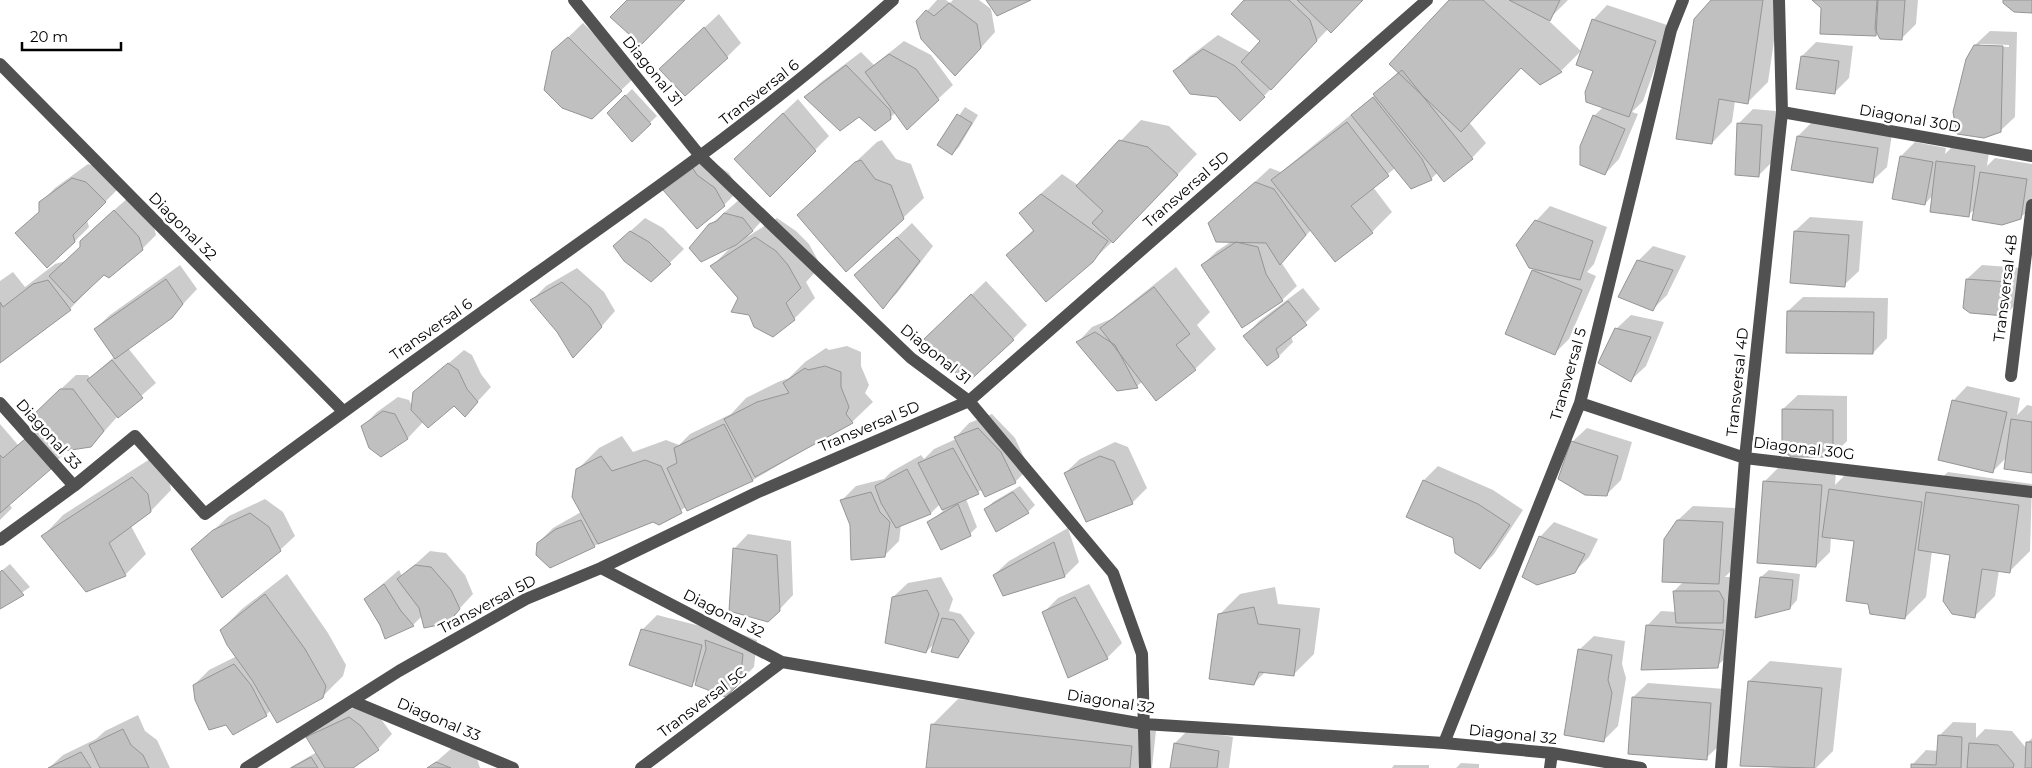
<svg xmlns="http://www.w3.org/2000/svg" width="2032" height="768" font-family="Montserrat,sans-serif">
  <rect width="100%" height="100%" fill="#fff"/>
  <path fill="#0003" fill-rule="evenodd" d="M937,0H946L950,3L953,0H979L991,9L995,32L970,60L918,21Z
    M1246,0H1361L1328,29L1264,96H1217L1175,71L1189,57L1218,35L1251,53L1262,41Z
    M1451,0H1568L1548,20L1581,51L1561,71L1522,67L1469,122L1486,143L1472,158L1438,172L1431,179L1395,168L1373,187L1392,212L1372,232L1311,230L1281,262L1297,286L1282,300L1243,326L1202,265L1217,251L1232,241L1209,224L1270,168L1281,172L1375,95L1398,72Z
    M1713,0H1780L1768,82L1748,102L1735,101L1732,122L1712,143Z
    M1814,0H1918L1916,24L1902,38L1878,32L1875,35L1822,8Z
    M1607,5L1670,26L1643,101L1632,112L1638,114L1619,159L1605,174L1594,116L1603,107L1594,70L1593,20Z
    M719,14L741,43L727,57L675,55Z
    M583,23L636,76L592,118L554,51Z
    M1990,31L2017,32L2015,117L2000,131L1975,45ZM1980,44L2009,45V47L1980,46Z
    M904,41L931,55L953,85L907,128L896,112L890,118L859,115L806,97L820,83L861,52L874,65Z
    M1816,42L1853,46L1849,78L1834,93L1802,56Z
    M632,89L657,116L632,140L608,113Z
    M798,99L829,136L770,195L750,144Z
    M965,107L978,115L959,147L952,154L939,145Z
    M1753,109L1776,111L1773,161L1759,175L1738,124Z
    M1141,120L1169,126L1197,154L1134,221L1092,261L1008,255L1034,229L1020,213L1062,174L1078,185Z
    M1812,122L1892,134L1887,167L1872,181L1798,136Z
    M882,140L896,159L911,164L924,198L903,218L799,215L877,142Z
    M1915,142L1946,148L1945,154L1952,147L1989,152L1987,166L1995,158L2032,164V207L2020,218L1976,208L1968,215L1933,195L1925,204L1901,156Z
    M707,154L711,161L729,173L739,190L724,205L665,190Z
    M88,164L100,168L120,187L87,220L89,227L74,242L17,233L40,211V203L55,188Z
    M129,197L153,223L156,235L142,249L104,273L70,309L0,362V281L13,272L25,287L55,264L66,261L82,246L96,226Z
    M740,199L766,216L747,237L777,218L796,231L809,244L821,266L806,282L815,298L794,319L750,314L712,266L732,246L710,225Z
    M1550,206L1607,227L1594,264L1587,272L1596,276L1569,339L1555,353L1533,271L1536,268V221Z
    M1810,217L1863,221L1859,271L1844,285L1795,231Z
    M645,218L663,228L684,249L651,281L614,246Z
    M912,223L933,246L897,293L883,307L856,275Z
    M1653,246L1686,256L1667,295L1653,309L1638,261Z
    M180,265L197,289L171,317L128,348L156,383L118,416L91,446L61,450L64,454L9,504L12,508L0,520V424L18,445L41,425L47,402L76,375H88L90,378L115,356L95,329L110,315Z
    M1982,265L2022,268L2019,301L2005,315L1967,279Z
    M1176,267L1210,312L1197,325L1216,349L1195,369L1142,382L1137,386L1118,390L1078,342L1092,327L1111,319Z
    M577,268L604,292L615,311L588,342L558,331L531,301L546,286Z
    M986,281L1027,325L1013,339L940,325Z
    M1303,288L1320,309L1291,336L1293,342L1278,357L1245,336L1259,321Z
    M1803,297L1888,298L1887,338L1873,353L1788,311Z
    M1631,315L1664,322L1646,366L1631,380L1616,329Z
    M847,346L861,352V366L869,385L865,393L873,402L852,422L753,480L687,510L686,507L659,523L654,520L594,546L538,543L553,528L581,512L578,469L599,448L622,436L633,452L666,440L679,445L690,434L731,414L746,398L778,382L789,378L805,362L826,348L829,350Z
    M464,350L472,355L481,374L491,387L465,415L454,404L423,422L408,438L381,456L362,427L377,412L398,397L409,400L412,406L414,393Z
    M1967,386L2020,398L2017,415L2027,405L2032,406V471L2007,457L1993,471L1953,401Z
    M1798,395L1847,396V441L1832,456L1783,409Z
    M992,414L1015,438L1029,468L1015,482L983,489L966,499L977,527L970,534L929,522L943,511L940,504L931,513L901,524L899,541L884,556L852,524L842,500L856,486L884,479L891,472L921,455L924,459L934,449L956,439L955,438L969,423Z
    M1587,428L1632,442L1621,480L1607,494L1572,442Z
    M1115,442L1128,447L1147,488L1132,503L1086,521L1065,473L1080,459Z
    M153,457L168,474L171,490L151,511L131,526L146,554L126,574L86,591L43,536L63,515Z
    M1438,466L1493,490L1523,510L1494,554L1480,568L1455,537L1408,516L1424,480Z
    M1779,467L1836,471L1835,485L1851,469L1938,481L1948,472L2032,484L2030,551L2010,571L1999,570L1995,596L1975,616L1951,554L1932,551L1926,597L1905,618L1855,540L1831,537L1830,552L1816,566L1765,481Z
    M1020,486L1035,505L1028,512L996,530L986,509L993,502Z
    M265,499L283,512L295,536L280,550L193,549L229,516Z
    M1693,506L1736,508L1733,569L1725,577H1733L1732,652L1717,666L1647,626L1661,611L1676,612L1674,591L1684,581L1678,520Z
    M1554,522L1598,539L1589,557L1574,572L1540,537Z
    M1068,528L1079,562L1065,576L1003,594L994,575L1009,561Z
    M748,534L791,541L793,595L779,610L734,549Z
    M430,551L446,553L465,575L473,594L448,621L422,616L413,625L386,637L365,599L399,570L402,576Z
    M10,564L30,587L0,608V572Z
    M1769,570L1800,574L1797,600L1790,608L1761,577Z
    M287,574L328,633L346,665L343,676L322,697L271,710L266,715L194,685L209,670L237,656L221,630L242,609Z
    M941,577L953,599L949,611L961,614L975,633L958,657L935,643L926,652L893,597L908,583Z
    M1089,584L1122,643L1107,658L1043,613L1058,598Z
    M1275,587L1278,604L1320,608L1314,654L1294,674L1266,671L1254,683L1219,615L1240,594Z
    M657,615L716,630L720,626L757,640L754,667L726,695L699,678L691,685L631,664L643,629Z
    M1594,636L1625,641L1622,664L1626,678L1618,726L1604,740L1579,650Z
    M1770,661L1842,668L1833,751L1816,768H1777L1741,764L1749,681Z
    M1648,683L1725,689L1721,744L1706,758L1633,697Z
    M958,699L1157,721L1152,768H928L932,725Z
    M364,703L375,711L392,734L378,749L351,768H289L317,752L308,737L322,723Z
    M138,715L145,731L157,740L170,768H49L63,755L96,739L105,731Z
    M1953,722L1976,723V738L1985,729L2012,731L2027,749L2028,742L2032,738V768H1912V765L1926,750L1938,751L1939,736Z
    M1189,729L1233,737L1229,768H1171L1175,743Z
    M452,748L477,759L480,768H429Z
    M1461,763L1479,764V768H1456Z
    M1394,765H1429V768H1392Z"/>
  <path fill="#c0c0c0" stroke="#959595" d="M627,0H685L641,45L610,17Z
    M986,0H1031L997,16Z
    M1244,0H1289L1310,20L1317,41L1271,90L1241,62L1260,41L1231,14Z
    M1297,0H1363L1331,33Z
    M1449,0H1483L1562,72L1540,85L1521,68L1461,132L1389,64Z
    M1509,0H1560L1550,21Z
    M1711,0H1763L1748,104L1719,99L1712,144L1676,139L1694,19Z
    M1812,0H1878L1876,36L1820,34L1821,8Z
    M1877,0H1905L1902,40L1880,39L1875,29Z
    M2003,0H2032V13L2014,12L2003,3Z
    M949,3L977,24L981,48L955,76L921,39L916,21L926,10L934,16Z
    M1592,19L1656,41L1629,117L1586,102L1585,92L1593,71L1576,65Z
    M704,27L728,58L685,96L659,69Z
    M568,37L622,91L592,119L562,108L544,90L552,51Z
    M1974,45L2003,46L2001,132L1984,138L1957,134L1953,112L1966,59Z
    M1203,49L1235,66L1265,97L1240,121L1217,97L1190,94L1173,71Z
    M889,54L916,69L939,100L907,130L865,72Z
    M1801,56L1839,61L1835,94L1796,89Z
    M846,65L890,110L891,119L875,131L859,117L840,131L804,97Z
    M1402,70L1473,159L1444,182L1373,94Z
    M625,95L651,124L632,142L607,113Z
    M1373,97L1422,159L1432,180L1411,189L1351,115Z
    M783,113L816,151L770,197L734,159Z
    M957,114L972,123L952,155L937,145Z
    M1593,115L1625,129L1605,175L1580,165V146Z
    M1347,122L1389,176L1351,206L1373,233L1335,262L1271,180Z
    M1737,123L1762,125L1759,177L1735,175Z
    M1797,136L1878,148L1873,183L1791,170Z
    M1119,140L1148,147L1178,175L1113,243L1092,223L1103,211L1076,186Z
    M1900,156L1933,162L1925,205L1892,199Z
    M861,160L875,179L891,185L904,219L846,272L797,215L855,162Z
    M1936,161L1975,166L1969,217L1930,212Z
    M692,167L697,175L715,188L725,206L697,229L663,190Z
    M1980,172L2027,179L2021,219L2002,225L1972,220Z
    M72,178L86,182L106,202L73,235L75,242L47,268L15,233L39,212V202Z
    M1255,182L1274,189L1306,235L1280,265L1266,243L1216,242L1208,223Z
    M1041,194L1108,241L1093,262L1046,302L1006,255L1034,231L1019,213Z
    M114,210L139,237L143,250L109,278L104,275L74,303L49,276L80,247V241Z
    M724,213L743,218L753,231L736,245L701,262L689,248L709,224L717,221Z
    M1535,220L1593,241L1580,280L1529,268L1516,245Z
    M630,231L649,242L671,264L651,282L624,261L613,246Z
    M1794,231L1849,235L1845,287L1790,283Z
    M755,237L776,251L788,265L801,288L786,303L795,320L773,337L754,327L749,315L731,312L738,298L710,266Z
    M897,237L920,261L883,309L854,275Z
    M1236,242L1258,247L1266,274L1283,301L1242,328L1201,265Z
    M1637,260L1673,270L1653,311L1618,297Z
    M1532,270L1582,290L1555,355L1505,334Z
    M166,279L183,304L172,318L115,359L94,329Z
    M1966,279L2008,282L2005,316L1970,313L1963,308Z
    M48,280L71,310L0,363V302L3,307L33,284Z
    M562,282L590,307L602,327L573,358L557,332L530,300Z
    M1154,287L1190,334L1176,345L1196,370L1156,401L1100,328Z
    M971,294L1014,340L966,384L924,339Z
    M1288,301L1307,325L1276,349L1279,357L1267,366L1243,336Z
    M1787,311L1874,312L1873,354L1786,353Z
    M1615,328L1651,337L1631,382L1598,363Z
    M1095,332L1115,345L1138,388L1117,391L1076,342Z
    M112,360L143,398L118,418L87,380Z
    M448,363L458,370L467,389L478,402L465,417L454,406L428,428L411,410L413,392Z
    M825,366L841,372V387L849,407L846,414L853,423L755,477L724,419L757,402L789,393L783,383L805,368L808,370Z
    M60,389H73L104,431L91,447L64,451L31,417Z
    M1952,400L2007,412L1993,473L1938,460Z
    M1782,409L1833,410V457H1791L1782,450Z
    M383,411L395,414L408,439L381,457L369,448L361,426Z
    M2011,419L2032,422V473L2004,469Z
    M724,424L753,481L687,511L667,468L677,463L674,448Z
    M978,428L1001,452L1016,483L985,497L954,437Z
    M25,439L51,469L0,513V455L3,458Z
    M1571,441L1618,456L1607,496L1585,495L1558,479Z
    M953,448L979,494L942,510L918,463Z
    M601,456L612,471L645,460L661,466L682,513L659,525L653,522L598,544L572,497L576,469Z
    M1100,456L1114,461L1133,504L1086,522L1064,473Z
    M907,469L931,514L896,528L881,503L875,486Z
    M132,477L148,494L151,512L109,543L126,576L86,592L41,536Z
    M1423,480L1478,504L1510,525L1480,569L1455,553L1453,538L1406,517Z
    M1763,481L1822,485L1816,567L1757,563Z
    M1829,489L1922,502L1905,619L1870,614L1868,604L1846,601L1854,541L1822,537Z
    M871,492L880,512L890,522L885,557L851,560L850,525L840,500Z
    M1013,492L1029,513L996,532L984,509Z
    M1926,492L2019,505L2010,573L1982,569L1975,618L1952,614L1943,601L1950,555L1918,550Z
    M958,504L971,536L941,550L927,522Z
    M250,513L269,527L281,551L222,598L191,549L213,530Z
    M581,520L595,547L550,568L536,555L537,543L556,529Z
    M1677,520L1723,522L1719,584L1662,582L1664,539Z
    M1539,536L1585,554L1575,573L1537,585L1522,577Z
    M1054,542L1065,577L1003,596L993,575Z
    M733,548L777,555L780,611L768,622L729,611Z
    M415,565L431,567L451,590L460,609L448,623L424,628L419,608L397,579Z
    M2,570L24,595L0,609V572Z
    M1760,577L1793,580L1790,609L1755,618Z
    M384,584L401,611L414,626L385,639L380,625L364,599Z
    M927,590L939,614L926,653L885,643L892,597Z
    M1673,591H1719L1724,600L1723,623H1676Z
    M265,594L305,649L326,686L323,698L277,723L252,680L227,645L220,630Z
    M1075,597L1108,659L1068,678L1042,612Z
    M1254,607L1258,624L1300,629L1294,676L1259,672L1254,685L1209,679L1218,614Z
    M942,618L954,620L969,641L958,658L931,652Z
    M1646,625L1724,630L1718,668L1641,670Z
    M641,629L702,645L692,687L629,665Z
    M705,640L743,654L740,683L726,697L695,685L706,649Z
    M1578,649L1612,655L1608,680L1612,693L1604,742L1564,735Z
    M234,664L251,685L267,716L233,735L226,725L209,730L195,700L193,685Z
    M1748,681L1822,688L1814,768L1740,766Z
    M1632,697L1711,703L1707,760L1628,754Z
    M349,717L361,726L379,750L353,768H325L306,737Z
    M931,724L1132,746L1130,768H926Z
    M123,729L131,745L143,755L149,768H100L89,745Z
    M1938,735L1962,737L1961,768H1911V764L1936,765Z
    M2026,742H2032V768H2025Z
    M1174,743L1219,751L1217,768H1170Z
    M1969,743L1998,745L2014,764L2013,768H1967Z
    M81,752L91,768H48Z
    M311,757L318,768H291Z
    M436,762L451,768H427Z"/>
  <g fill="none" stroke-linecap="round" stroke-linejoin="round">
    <path stroke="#515151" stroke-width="12" d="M574,0L701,157L911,358L969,401L1113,573L1142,654L1145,768
      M0,64L343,411
      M1782,112L2032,156
      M2011,376L2032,205
      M0,403L74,486
      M1580,403L1745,458L2032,492
      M0,540L74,486L135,436L205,514C315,432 426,352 537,273C660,186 781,101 893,0
      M601,568L782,662L1144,724L1444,743L1552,753L1641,768
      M352,701L513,768
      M1444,743L1580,403L1671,30L1683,0
      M246,768L399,671L526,599L601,568L756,493L969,401L1427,0
      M641,768L782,662
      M1550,768L1552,753
      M1721,768L1745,458L1782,112L1779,0"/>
  </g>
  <g text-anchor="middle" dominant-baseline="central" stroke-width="5" stroke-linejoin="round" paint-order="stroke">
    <g font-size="15" fill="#000" stroke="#fff">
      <text transform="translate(653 71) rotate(51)">Diagonal 31</text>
      <text transform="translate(759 92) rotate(-38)">Transversal 6</text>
      <text transform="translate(1910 118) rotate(10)">Diagonal 30D</text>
      <text transform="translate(1186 189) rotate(-41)">Transversal 5D</text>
      <text transform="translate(183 226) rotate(45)">Diagonal 32</text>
      <text transform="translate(2005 288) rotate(-83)">Transversal 4B</text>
      <text transform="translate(431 329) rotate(-35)">Transversal 6</text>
      <text transform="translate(936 354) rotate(39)">Diagonal 31</text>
      <text transform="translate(1568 374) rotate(-74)">Transversal 5</text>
      <text transform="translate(1737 382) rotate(-84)">Transversal 4D</text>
      <text transform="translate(869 426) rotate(-23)">Transversal 5D</text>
      <text transform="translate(49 434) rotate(48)">Diagonal 33</text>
      <text transform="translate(1804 448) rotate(7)">Diagonal 30G</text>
      <text transform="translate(487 604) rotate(-28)">Transversal 5D</text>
      <text transform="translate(724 613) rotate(27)">Diagonal 32</text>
      <text transform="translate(1111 701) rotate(9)">Diagonal 32</text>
      <text transform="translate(702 702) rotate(-37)">Transversal 5C</text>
      <text transform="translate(439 719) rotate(23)">Diagonal 33</text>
      <text transform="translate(1513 734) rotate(6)">Diagonal 32</text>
    </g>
  </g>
  <path d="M22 42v8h99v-8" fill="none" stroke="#000000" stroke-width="2.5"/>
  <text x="30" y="42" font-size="15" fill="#000000" stroke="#ffffff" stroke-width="4" paint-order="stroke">20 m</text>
</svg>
